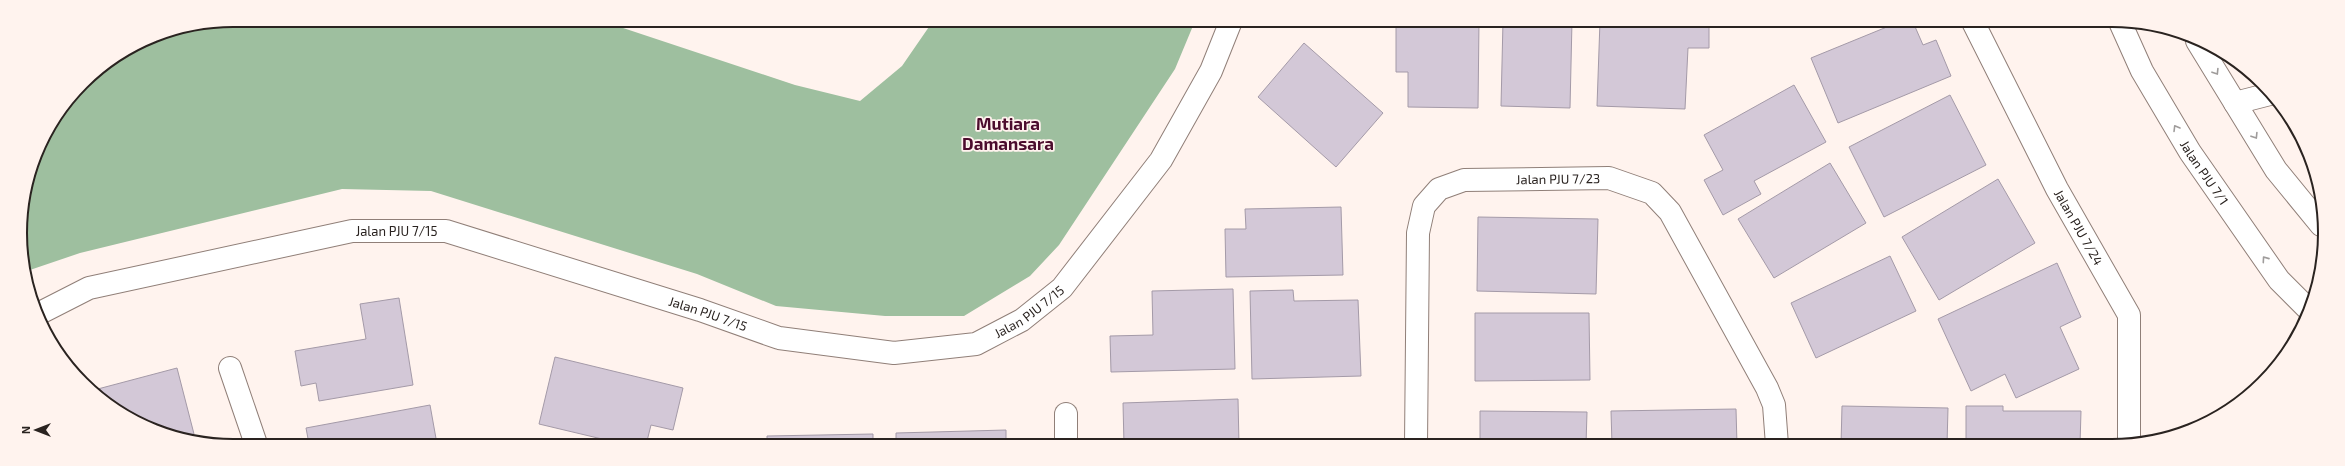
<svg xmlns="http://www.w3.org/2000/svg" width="2345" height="466" font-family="'Exo 2',sans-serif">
  <rect width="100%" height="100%" fill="#fff3ee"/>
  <path fill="#9ebf9f" d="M233,20H599L795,85L860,101L902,66L933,21H1195L1175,69L1059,245L1030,276L964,316H885L776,306L697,274L431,191L342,189L80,253L27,271L20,219L36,151L83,82L152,36Z"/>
  <path fill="#d3c8d7" stroke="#a49aa8" d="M1396,21H1479L1478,108L1408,107V72H1396Z
    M1503,21H1572L1570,108L1501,106Z
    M1600,21H1709V48H1688L1685,109L1597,106Z
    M1899,22H1913L1923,45L1936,40L1951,76L1838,123L1811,58Z
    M1304,43L1383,113L1336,167L1258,97Z
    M1794,85L1826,142L1754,181L1761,194L1723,215L1704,180L1723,170L1704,135Z
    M1950,95L1986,165L1884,217L1849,147Z
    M1830,163L1866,223L1774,278L1738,219Z
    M1998,179L2035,243L1939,300L1902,237Z
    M1341,207L1343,275L1226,277L1225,229H1246L1245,209Z
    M1478,217L1598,219L1596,294L1477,291Z
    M1890,256L1916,311L1816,358L1791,303Z
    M2057,263L2081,317L2060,327L2079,369L2016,398L2005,374L1971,391L1938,319Z
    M1233,289L1235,369L1111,372L1110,336L1153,335L1152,291Z
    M1293,290L1294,301L1358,300L1361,376L1252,379L1250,291Z
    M399,298L413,385L319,401L316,383L301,386L295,351L366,339L360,304Z
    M1475,313H1589L1590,380L1475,381Z
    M555,357L683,388L673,430L651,425L646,445L623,444L539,424Z
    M177,368L194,434L181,437L139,424L94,390Z
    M1238,399L1239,445H1124L1123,403Z
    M430,405L437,444H309L306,428Z
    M1842,406L1948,408L1947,445H1841Z
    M1966,406H2003V411H2081L2080,445H1966Z
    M1736,409L1737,445H1612L1611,411Z
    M1480,411L1587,412L1586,445H1480Z
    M1006,430V445H896V433Z
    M873,434V445H767V436Z
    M1255,443L1330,445H1255Z"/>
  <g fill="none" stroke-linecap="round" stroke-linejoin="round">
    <defs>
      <g id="street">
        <path id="s1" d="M1973,22L2057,189L2129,315V445"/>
        <path d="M230,368L256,444"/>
        <path d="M1066,445V414"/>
        <path id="s2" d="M1416,445L1418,233L1424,206L1439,189L1464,180L1609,178L1652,193L1670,212L1767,388L1774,405L1777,445"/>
      </g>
      <g id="secondary">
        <path id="s3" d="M2120,22L2142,71L2190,152L2279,280L2308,309"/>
        <path d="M2197,41L2276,170L2321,225"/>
        <path d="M2235,103L2270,94"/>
        <path id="s4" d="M38,314L89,288L352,231H446L700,310L779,338L894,353L976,344L1022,320L1062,288L1161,160L1211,71L1231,21"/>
      </g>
    </defs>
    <use href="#street" stroke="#907f78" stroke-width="24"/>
    <use href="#secondary" stroke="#907f78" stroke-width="24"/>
    <use href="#street" stroke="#fff" stroke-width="22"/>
    <use href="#secondary" stroke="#fff" stroke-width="22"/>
  </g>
  <defs><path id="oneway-chevron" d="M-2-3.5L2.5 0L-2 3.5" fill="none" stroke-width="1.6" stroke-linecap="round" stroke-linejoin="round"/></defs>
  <g stroke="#9f9c9b">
    <use href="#oneway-chevron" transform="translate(2216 72) rotate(58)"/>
    <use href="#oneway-chevron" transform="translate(2176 128) rotate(-121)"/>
    <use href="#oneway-chevron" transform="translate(2255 136) rotate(58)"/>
    <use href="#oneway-chevron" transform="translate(2265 259) rotate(-125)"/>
  </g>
  <g text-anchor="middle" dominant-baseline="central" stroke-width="3.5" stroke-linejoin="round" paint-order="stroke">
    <g font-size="13" fill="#2a2320" stroke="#fff3ee">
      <text stroke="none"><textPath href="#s3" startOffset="173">Jalan PJU 7/1</textPath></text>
      <text stroke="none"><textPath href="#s2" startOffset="383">Jalan PJU 7/23</textPath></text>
      <text stroke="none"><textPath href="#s1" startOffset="231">Jalan PJU 7/24</textPath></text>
      <text stroke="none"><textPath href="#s4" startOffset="371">Jalan PJU 7/15</textPath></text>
      <text stroke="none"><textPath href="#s4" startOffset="1031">Jalan PJU 7/15</textPath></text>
      <text stroke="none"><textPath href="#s4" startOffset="695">Jalan PJU 7/15</textPath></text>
    </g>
    <g font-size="17" font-weight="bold" fill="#4c0c2d" stroke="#fff3ee">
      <text x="1008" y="123">Mutiara<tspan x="1008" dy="20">Damansara</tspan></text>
    </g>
  </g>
  <path d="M0 0H2345V466H0ZM233 27H2112A206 206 0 0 1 2318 233V233A206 206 0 0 1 2112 439H233A206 206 0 0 1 27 233V233A206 206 0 0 1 233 27Z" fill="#fff3ee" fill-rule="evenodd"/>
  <path fill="none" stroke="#2a2320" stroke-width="2" d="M233 27H2112A206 206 0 0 1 2318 233V233A206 206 0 0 1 2112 439H233A206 206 0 0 1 27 233V233A206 206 0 0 1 233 27Z"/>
  <g transform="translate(36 430) rotate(270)" stroke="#fff3ee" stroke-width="3" paint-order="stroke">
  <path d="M0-3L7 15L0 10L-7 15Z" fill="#2a2320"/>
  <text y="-6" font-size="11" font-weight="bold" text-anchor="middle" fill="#2a2320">N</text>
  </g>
</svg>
